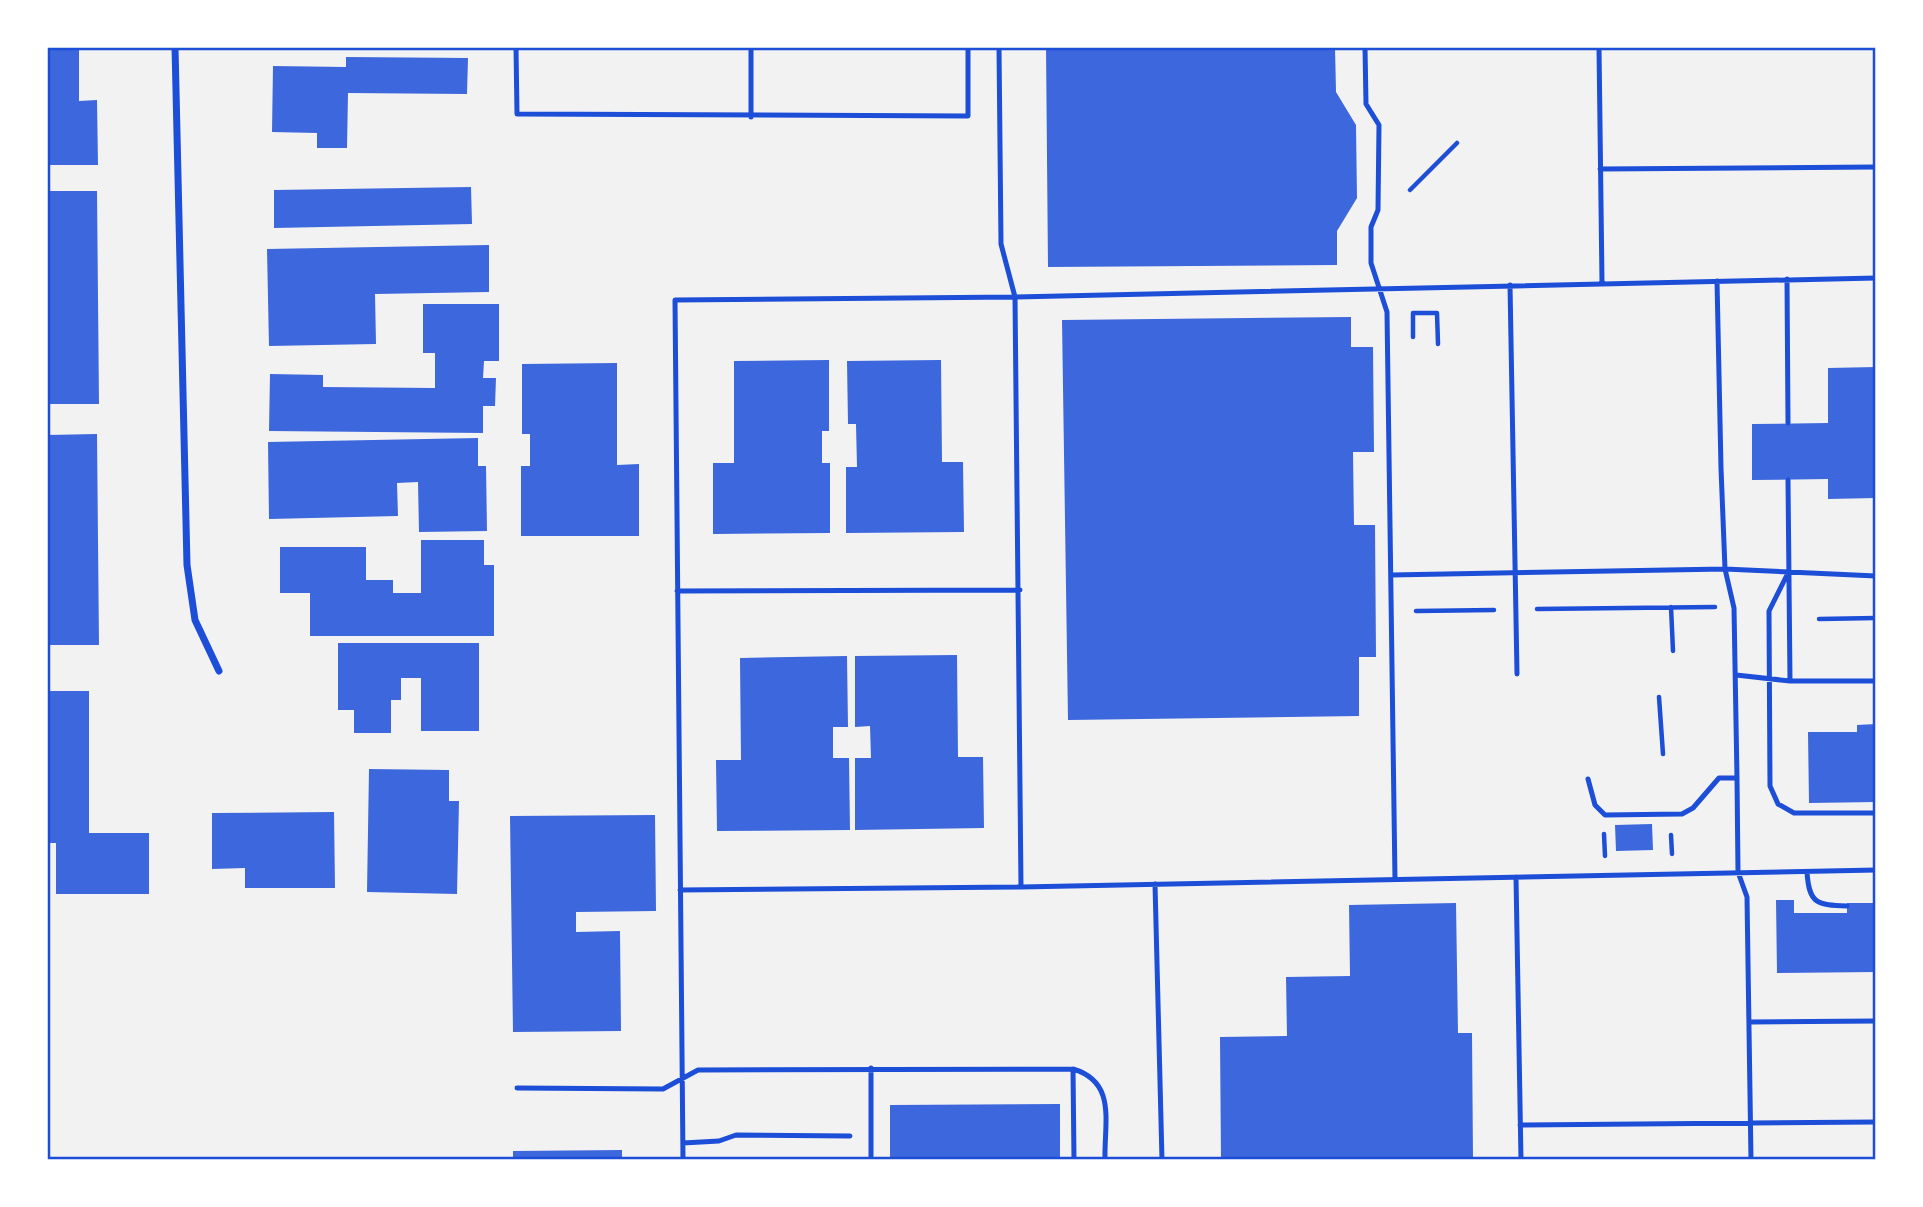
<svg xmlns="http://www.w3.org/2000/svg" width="1923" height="1207" font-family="Overpass,sans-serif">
  <rect width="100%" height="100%" fill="#f2f2f2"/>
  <path fill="#3d67dc" d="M47,47H79V101L97,100L98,165H47Z
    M1046,47H1335L1336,92L1356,125L1357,198L1337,231V265L1048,267Z
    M346,57L468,58L467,94L348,93L347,148H317V133L272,132L273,66L346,67Z
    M471,187L472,224L274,228V190Z
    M47,191H97L99,404H47Z
    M489,245V292L375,294L376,344L269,346L267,249Z
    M423,304H499V361H484L483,378H496L495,406H483V433L269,431L270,374L323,375V387L435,388V353H423Z
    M1351,317V347H1373L1374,452H1353L1354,525H1375L1376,657H1359V716L1068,720L1062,320Z
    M829,360V431H822V463H830V533L713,534V463H734V361Z
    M941,360L942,462H963L964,532L846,533V467H857L856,424H848L847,361Z
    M617,363V465L639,464V536H521V466H530V434H522V364Z
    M1876,367V498L1828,499V479L1752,480V424L1828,423V368Z
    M97,434L99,645H47V435Z
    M478,438V466H486L487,531L419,532L418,482L397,483L398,516L269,519L268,442Z
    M421,540H484V565H494V636H310V593H280V547H366V580H393V593H421Z
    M338,643H479V731H421V678H401V700H391V733H354V710H338Z
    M957,655L958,757H983L984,828L855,830V758H871L870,726L855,727V656Z
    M847,656L848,727H833V758H849L850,830L717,831L716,760H741L740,658Z
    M47,691H89V833H149V894H56V843H47Z
    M1876,724V802L1809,803L1808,732H1857V725Z
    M369,769L449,770V801H459L457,894L367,892Z
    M334,812L335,888H245V868L212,869V813Z
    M655,815L656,911L576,912V932L620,931L621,1031L513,1032L510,816Z
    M1652,824L1653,850L1616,851L1615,825Z
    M1776,900H1794V913H1847V903H1876V972L1777,973Z
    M1456,903L1458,1033H1472L1473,1160H1221L1220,1037L1287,1036L1286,977L1350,976L1349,905Z
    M1060,1104V1160H890V1105Z
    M622,1150V1160H513V1151Z"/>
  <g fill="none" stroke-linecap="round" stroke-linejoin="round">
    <path stroke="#1d4ed8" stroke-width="4.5" d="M1410,190L1457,143
      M1413,337V313H1437L1438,344
      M1671,607L1673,651
      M1537,609L1715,607
      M1416,611L1494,610
      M1819,619L1876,618
      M1659,697L1663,754
      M1604,834L1605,856
      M1671,835L1672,854"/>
    <path stroke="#1d4ed8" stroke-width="5" d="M516,47L517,114L968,116V47
      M999,47L1001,244L1015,297L1876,278
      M1365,47L1366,104L1379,125L1378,210L1371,227V263L1387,312L1395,880
      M1599,47L1602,282
      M751,117V47
      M1600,169L1876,167
      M1787,279L1788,423
      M1510,285L1517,674
      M1788,480L1790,681
      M1789,571L1769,611L1770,786L1778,804L1794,813H1876
      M1391,575L1725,569L1876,576
      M677,591L1020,590
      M1736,675L1790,681H1876
      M1737,778L1738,872L1747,897L1751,1160
      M1588,779L1595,805L1605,815L1682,814L1693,808L1719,778H1737L1734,608L1725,569L1721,468L1717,281
      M1807,872C1809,904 1817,905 1847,906
      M1516,877L1521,1160
      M1155,884L1162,1160
      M680,890L1021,887
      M1750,1022L1876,1021
      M1073,1069L1074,1160
      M517,1088L663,1089L698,1070L1073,1069C1117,1082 1104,1122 1105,1160
      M1520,1125L1876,1122
      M683,1143L719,1141L736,1135L850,1136
      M683,1160L675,300L1015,297L1021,887L1876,870
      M871,1160V1068"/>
    <path stroke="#1d4ed8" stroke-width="7" d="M175,47L187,565L195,620L219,671"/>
  </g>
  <rect width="1923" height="1207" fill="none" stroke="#ffffff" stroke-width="98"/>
  <rect x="49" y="49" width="1825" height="1109" fill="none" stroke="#1d4ed8" stroke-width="2.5"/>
</svg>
